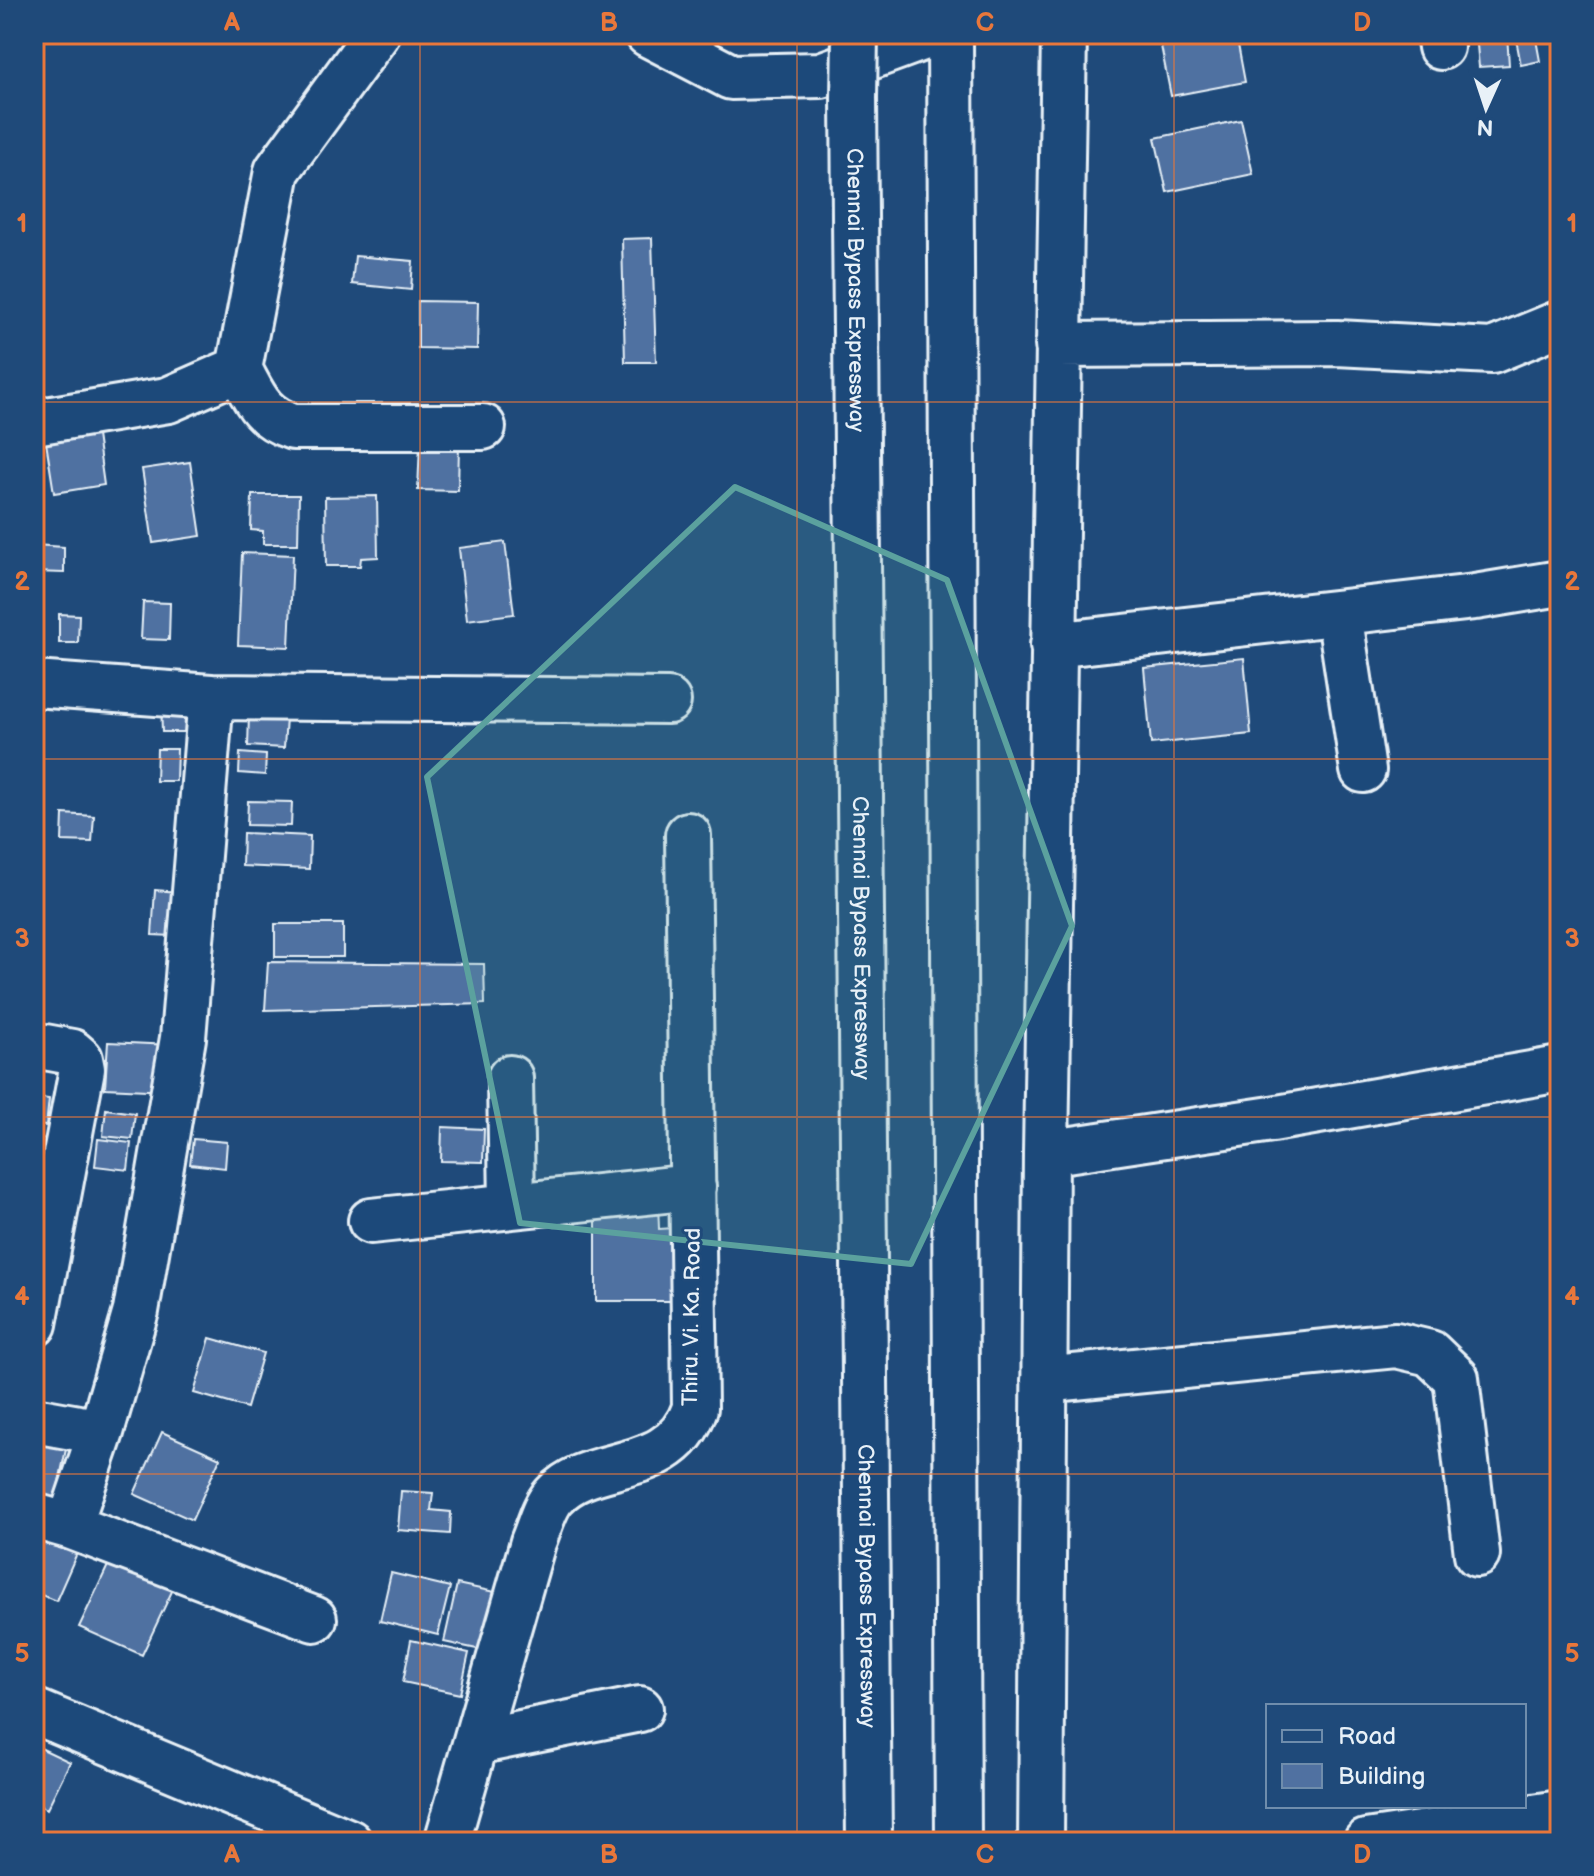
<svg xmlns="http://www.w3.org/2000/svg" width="1594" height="1876" font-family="'Balsamiq Sans',sans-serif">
  <rect width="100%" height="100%" fill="#1f4a7a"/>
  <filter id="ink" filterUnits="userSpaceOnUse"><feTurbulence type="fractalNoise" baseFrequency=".0125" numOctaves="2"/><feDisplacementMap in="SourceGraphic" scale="16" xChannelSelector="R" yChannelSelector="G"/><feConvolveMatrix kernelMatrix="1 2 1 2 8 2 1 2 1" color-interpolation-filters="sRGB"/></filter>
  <g filter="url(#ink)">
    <path fill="#5071a1" stroke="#e8f1f8" stroke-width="2" d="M1227,34H1236L1245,82L1171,96L1161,46Z
      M1476,34H1507L1509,65L1479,67Z
      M1515,34H1535L1540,61L1521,65Z
      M1241,120L1253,174L1167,192L1155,138Z
      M652,238L656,362H625L622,239Z
      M355,256L413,261L411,290L352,284Z
      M418,301L478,302L477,349L418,348Z
      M96,428L104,485L54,493L45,436Z
      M420,443L459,444L458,491L418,490Z
      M190,462L201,536L153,543L142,469Z
      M252,495H299L298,544H263V531L251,530Z
      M377,496L378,557L361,558L360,566H326L325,497Z
      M505,542L514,614L467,620L459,548Z
      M34,545L64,547V573L34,572Z
      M242,553L293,555L289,647L238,645Z
      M143,602L170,603L169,640L141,639Z
      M59,614L79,615L78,643H59Z
      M1244,658L1251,734L1151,744L1144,668Z
      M161,703H185V732H162Z
      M249,715L286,717L284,748L248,746Z
      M157,749H177L176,781H156Z
      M240,753L266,755L265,775L239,773Z
      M248,801L292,802L291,826L247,825Z
      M63,814L94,816L92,842L62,841Z
      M243,833L310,836L309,869L242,866Z
      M155,890L178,892L174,936L152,935Z
      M275,924H343V957H275Z
      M268,962L484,964L485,1004L265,1010Z
      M108,1042L170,1045L168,1091L105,1088Z
      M34,1097L49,1099L46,1126L34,1125Z
      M106,1109L135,1113L132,1139L103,1136Z
      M442,1127L484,1129L483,1162L441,1161Z
      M34,1138L51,1139L49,1175L34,1174Z
      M98,1139L131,1143L128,1170L95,1166Z
      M193,1139L227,1142L225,1168L190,1164Z
      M658,1203L659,1229L674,1228L675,1301H596V1204Z
      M210,1338L263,1353L247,1408L194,1393Z
      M34,1427L69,1435L55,1501L34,1497Z
      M162,1432L220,1458L192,1520L134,1494Z
      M401,1491L433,1493L431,1510L451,1512L450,1534L398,1530Z
      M48,1529L81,1544L56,1601L34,1592V1563Z
      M111,1559L174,1587L142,1655L79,1627Z
      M391,1573L450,1587L438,1635L380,1621Z
      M457,1584L504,1594L491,1652L444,1642Z
      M411,1640L469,1653L460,1694L403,1682Z
      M34,1745L70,1762L47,1809L34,1803Z"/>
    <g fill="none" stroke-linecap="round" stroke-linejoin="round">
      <defs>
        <path id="minor" d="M648,34L731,77L821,75L933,34
          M1439,34L1441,47
          M1058,345L1337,343L1492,351L1560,323
          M239,369C255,398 260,416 293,427H483
          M34,422L168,400L239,369L277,171L377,34
          M1339,613L1363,770
          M1053,645L1475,597L1560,583
          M34,684L211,697L668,701
          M34,1045L72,1052L80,1059L82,1069L34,1324
          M510,1078L512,1206
          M1046,1153L1272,1119L1560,1069
          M371,1221L693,1187
          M1044,1380L1396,1345L1430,1353L1456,1378L1477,1554
          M34,1420L101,1432
          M34,1516L69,1526L314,1619
          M69,1526L101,1432L136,1311L183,1038L211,697
          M34,1711L349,1842
          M476,1742L640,1709
          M447,1842L533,1542C539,1528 544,1507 554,1496C591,1454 671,1479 695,1408L688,835
          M1041,1842L1046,1153L1064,34
          M1366,1842L1560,1813"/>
        <g id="highway">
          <path d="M950,34L958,1842"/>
          <path id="s1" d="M854,98L869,1842"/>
        </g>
      </defs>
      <use href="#minor" stroke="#e8f1f8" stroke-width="50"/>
      <use href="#highway" stroke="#e8f1f8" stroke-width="50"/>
      <use href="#minor" stroke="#1f4a7a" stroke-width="44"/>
      <use href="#highway" stroke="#1f4a7a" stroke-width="44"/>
      <defs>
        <path id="highway-bridge" d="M854,98L855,34"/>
      </defs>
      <use href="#highway-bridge" stroke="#e8f1f8" stroke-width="50" stroke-linecap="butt"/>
      <use href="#highway-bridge" stroke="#1f4a7a" stroke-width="44"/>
    </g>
  </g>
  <path fill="#5ba19e" fill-opacity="0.2" stroke="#5ba19e" stroke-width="6" stroke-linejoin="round" d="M735,487L947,580L1072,926L911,1264L520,1223L427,777Z"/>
  <path fill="none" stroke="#e8773b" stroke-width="2" stroke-opacity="0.55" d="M420,34V1842M797,34V1842M1174,34V1842M34,402H1560M34,759H1560M34,1117H1560M34,1474H1560"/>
  <g text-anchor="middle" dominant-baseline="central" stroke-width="6" stroke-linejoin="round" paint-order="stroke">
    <g font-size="22" fill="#e8f1f8" stroke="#1f4a7a">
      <text stroke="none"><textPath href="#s1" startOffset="192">Chennai Bypass Expressway</textPath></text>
      <text stroke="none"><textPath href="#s1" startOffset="840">Chennai Bypass Expressway</textPath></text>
      <text transform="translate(692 1317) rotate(-89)">Thiru. Vi. Ka. Road</text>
      <text stroke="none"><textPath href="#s1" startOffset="1488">Chennai Bypass Expressway</textPath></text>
    </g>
  </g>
  <rect width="1594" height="1876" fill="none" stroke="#1f4a7a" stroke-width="88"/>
  <rect x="1266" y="1704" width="260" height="104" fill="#1f4a7a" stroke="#6f8dac" stroke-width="2"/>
  <rect x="1282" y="1730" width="40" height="12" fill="#1f4a7a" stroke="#6f8dac" stroke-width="2"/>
  <text x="1338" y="1744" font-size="24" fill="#e8f1f8">Road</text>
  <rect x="1282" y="1764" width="40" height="24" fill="#5071a1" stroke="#6f8dac" stroke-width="2"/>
  <text x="1338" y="1784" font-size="24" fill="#e8f1f8">Building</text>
  <g transform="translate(1486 108) rotate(183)" stroke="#1f4a7a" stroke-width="6" paint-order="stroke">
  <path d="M0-6L14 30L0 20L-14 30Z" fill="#e8f1f8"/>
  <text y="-12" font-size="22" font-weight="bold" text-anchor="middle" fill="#e8f1f8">N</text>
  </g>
  <rect x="44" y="44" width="1506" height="1788" fill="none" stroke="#e8773b" stroke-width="3"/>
  <g font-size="26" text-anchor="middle" font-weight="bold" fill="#e8773b">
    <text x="232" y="31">A</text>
    <text x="609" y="31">B</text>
    <text x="985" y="31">C</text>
    <text x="1362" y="31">D</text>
    <text x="22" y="232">1</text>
    <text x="1572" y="232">1</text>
    <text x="22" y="590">2</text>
    <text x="1572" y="590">2</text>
    <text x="22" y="947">3</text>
    <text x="1572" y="947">3</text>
    <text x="22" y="1305">4</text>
    <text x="1572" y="1305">4</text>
    <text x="22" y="1662">5</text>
    <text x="1572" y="1662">5</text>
    <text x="232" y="1863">A</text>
    <text x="609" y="1863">B</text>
    <text x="985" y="1863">C</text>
    <text x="1362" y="1863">D</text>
  </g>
</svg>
